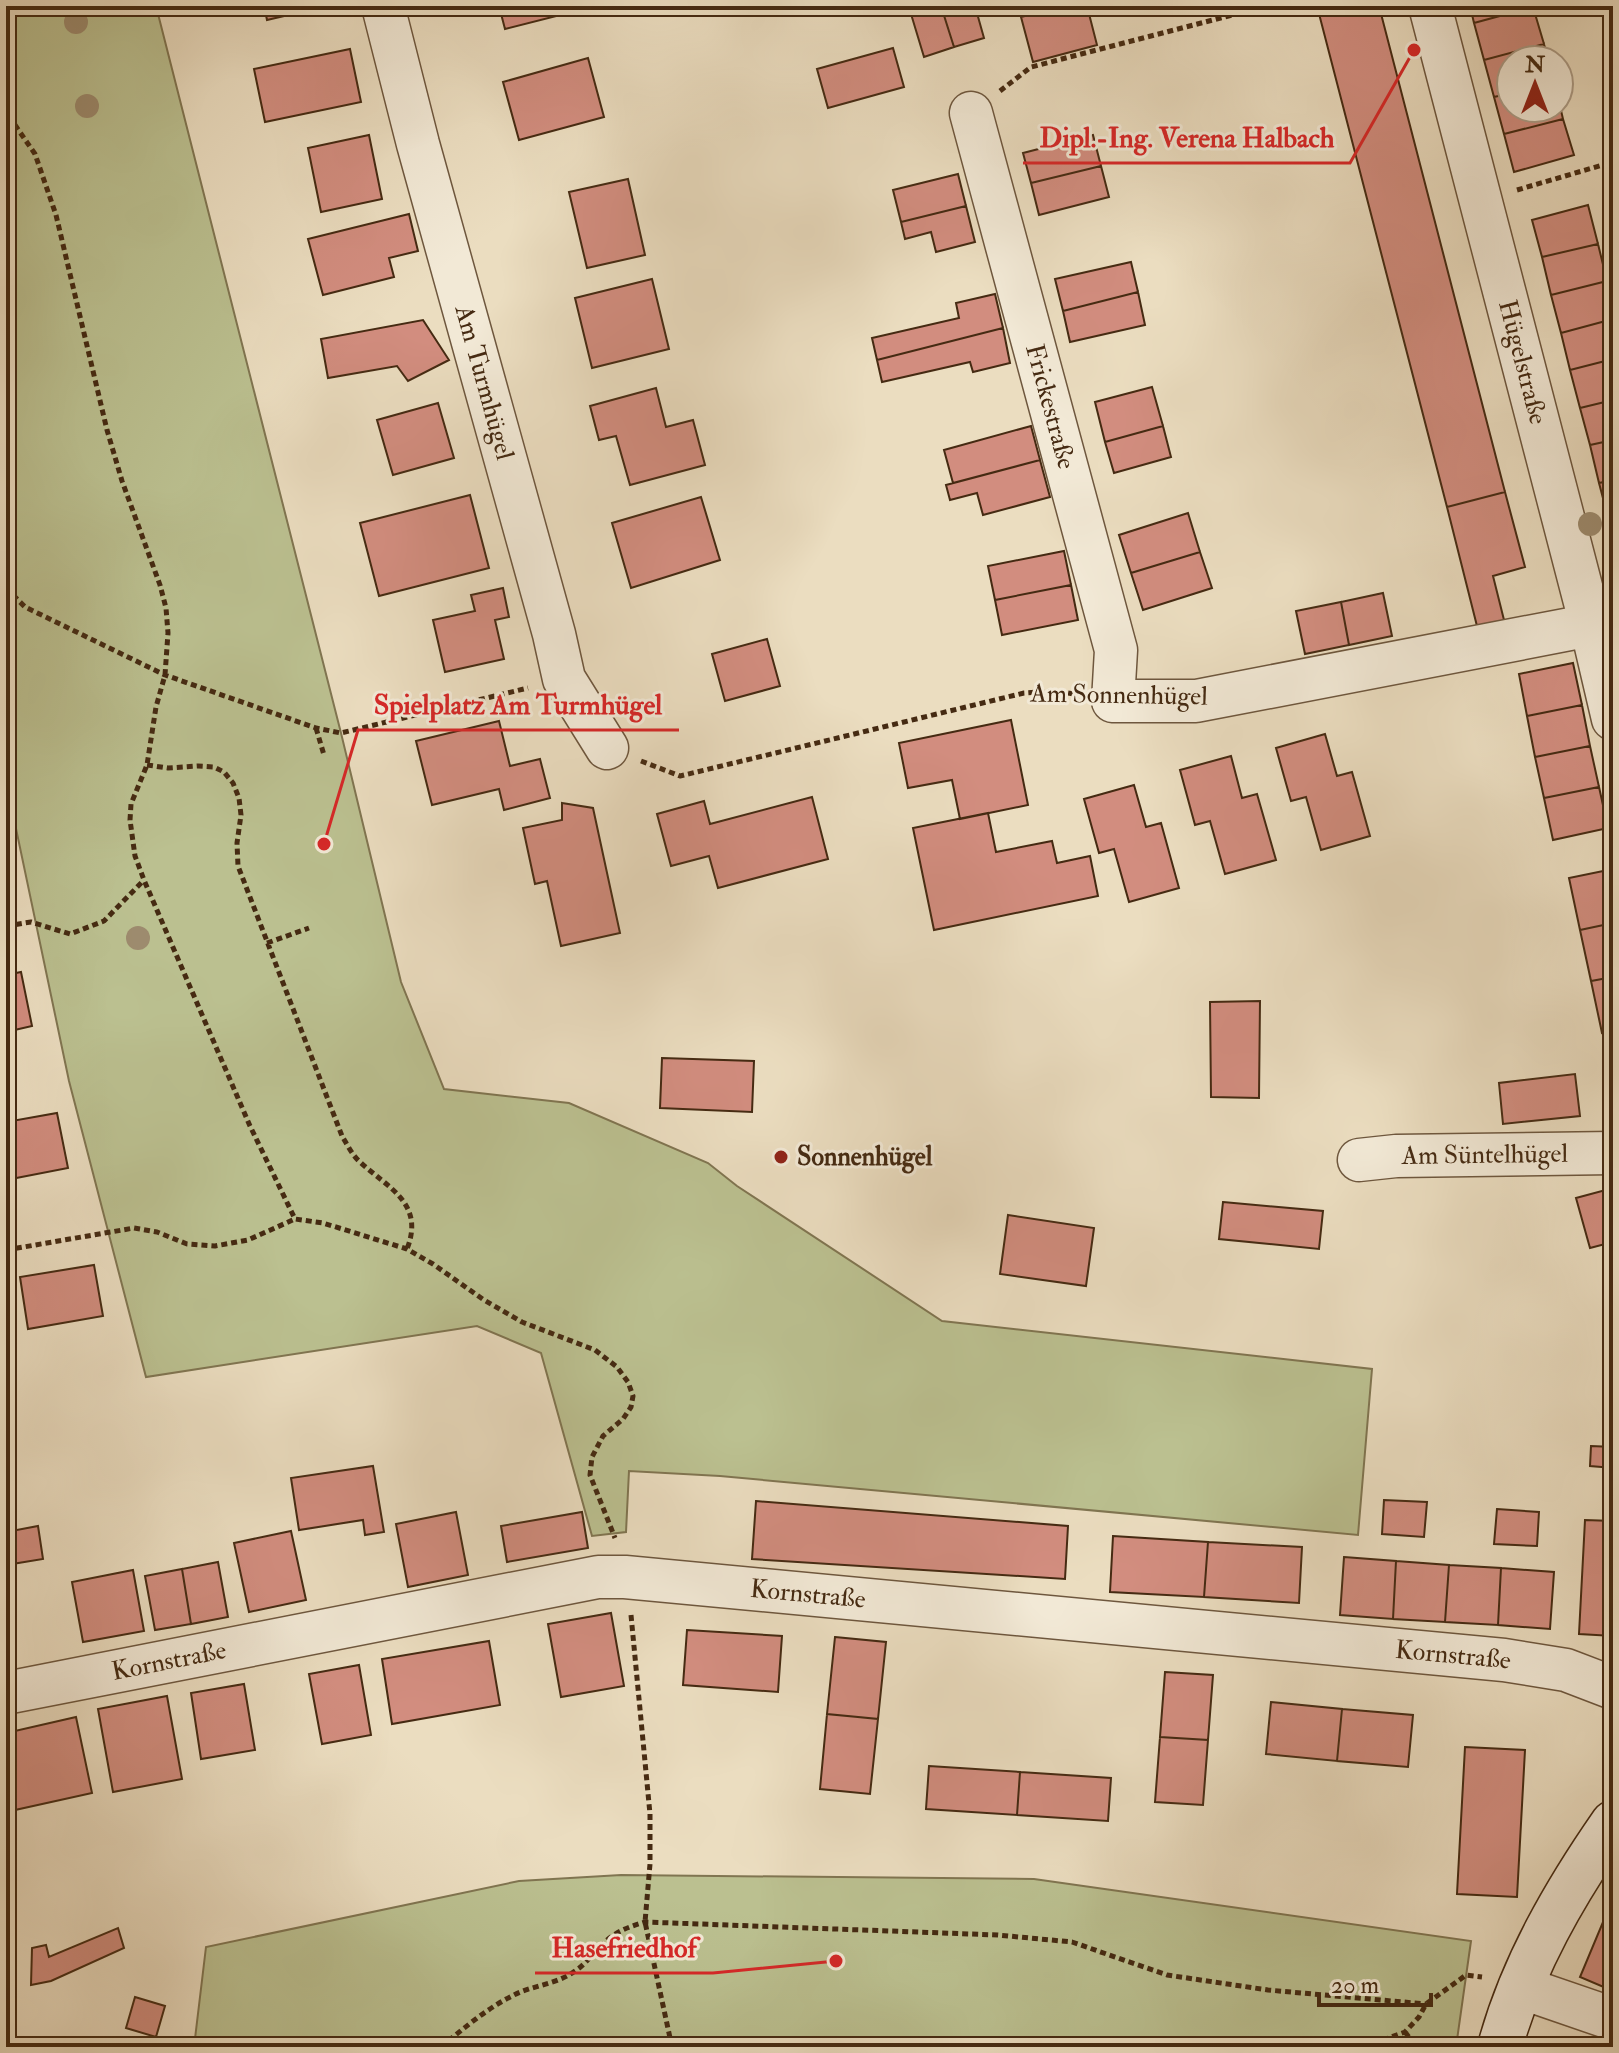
<svg xmlns="http://www.w3.org/2000/svg" width="1619" height="2053" font-family="'IM FELL Double Pica',serif">
  <rect width="100%" height="100%" fill="#ebddc0"/>
  <filter id="stains"><feTurbulence type="fractalNoise" baseFrequency=".0025" numOctaves="4"/><feColorMatrix values="0 0 0 0 .2 0 0 0 0 .09 0 0 0 0 .02 0 0 0 .5 -.17"/></filter>
  <radialGradient id="worn" r=".72"><stop offset=".6" stop-color="#630" stop-opacity="0"/><stop offset="1" stop-color="#630" stop-opacity=".3"/></radialGradient>
  <path fill="#bbc090" stroke="#807551" stroke-width="2" d="M6,6H156L341,733L401,982L444,1089L569,1103L708,1163L737,1186L942,1321L1372,1369L1358,1535L720,1476L629,1471L626,1532L592,1536L541,1353L477,1326L146,1377L69,1081L6,781Z
    M621,1875L1034,1879L1471,1941L1456,2047H194L206,1947L519,1881Z"/>
  <path fill="#d28d7f" stroke="#452a12" stroke-width="2" d="M264,6H327L267,20Z
    M499,6H591L592,7L505,29Z
    M935,6H941L954,47L924,57L911,14Z
    M941,6H975L984,38L954,47Z
    M1064,6H1087L1097,45L1033,62L1021,17Z
    M1317,6H1379L1505,492L1447,507Z
    M1470,6H1533V7L1474,23Z
    M1533,7L1544,44L1484,60L1474,23Z
    M1544,44L1548,60H1511V93L1494,97L1484,60Z
    M893,48L904,87L828,108L817,69Z
    M350,49L361,102L265,122L254,69Z
    M588,58L604,117L519,140L503,82Z
    M1511,93V108H1559V102L1563,119L1504,134L1494,97Z
    M1563,119L1574,155L1514,172L1504,134Z
    M369,135L382,199L321,212L308,148Z
    M1093,135L1101,166L1031,183L1023,153Z
    M1101,166L1109,197L1039,215L1031,183Z
    M958,174L966,206L901,222L893,190Z
    M628,179L645,255L587,268L569,192Z
    M1588,205L1598,244L1542,257L1532,220Z
    M966,206L975,242L936,252L931,232L905,239L901,222Z
    M409,214L418,251L389,258L394,277L323,295L308,239Z
    M1598,244L1607,281L1551,295L1542,257Z
    M1131,262L1138,292L1063,311L1055,279Z
    M652,279L669,349L592,368L575,298Z
    M1607,281L1613,304V319L1561,333L1551,295Z
    M1138,292L1145,325L1070,342L1063,311Z
    M995,294L1003,328L877,360L872,338L959,318L956,303Z
    M1613,319V359L1570,370L1561,333Z
    M423,320L449,360L408,381L397,366L328,378L321,339Z
    M1003,328L1010,363L973,372L970,362L882,382L877,360Z
    M1613,359V400L1580,408L1570,370Z
    M1152,387L1163,426L1105,442L1095,402Z
    M656,388L666,427L693,420L705,465L630,485L616,436L599,440L590,406Z
    M1613,400V440L1590,445L1580,408Z
    M438,403L454,458L393,475L377,420Z
    M1031,426L1040,460L953,483L944,450Z
    M1163,426L1171,457L1114,473L1105,442Z
    M1613,440V480L1599,483L1590,445Z
    M1040,460L1050,497L983,515L977,493L950,500L946,485Z
    M1613,480V520L1609,521L1599,483Z
    M1505,492L1525,567L1493,576L1505,624L1478,630L1447,507Z
    M470,495L489,568L379,596L360,523Z
    M701,497L720,560L631,588L612,523Z
    M1188,513L1200,552L1131,573L1119,535Z
    M1064,551L1071,585L995,600L988,566Z
    M1200,552L1212,588L1143,610L1131,573Z
    M1071,585L1078,620L1002,635L995,600Z
    M503,588L509,617L495,620L504,659L445,672L433,620L475,611L471,595Z
    M1383,593L1392,636L1349,645L1341,602Z
    M1341,602L1349,645L1305,654L1296,611Z
    M767,639L780,686L725,701L712,654Z
    M1573,663L1582,705L1527,716L1519,674Z
    M1582,705L1590,746L1535,757L1527,716Z
    M1011,720L1028,805L960,819L952,780L908,788L899,743Z
    M499,721L510,766L540,759L550,798L504,810L499,789L432,805L416,741Z
    M1325,734L1337,776L1352,772L1370,836L1321,850L1306,797L1291,801L1276,748Z
    M1590,746L1599,787L1544,798L1535,757Z
    M1231,756L1242,798L1257,794L1276,860L1225,874L1210,821L1195,825L1180,770Z
    M1134,785L1146,827L1161,823L1179,888L1129,902L1114,849L1099,853L1084,799Z
    M1599,787L1608,828L1553,840L1544,798Z
    M812,797L828,859L718,888L709,856L671,866L657,814L704,801L710,824Z
    M562,803L593,808L620,933L561,946L547,881L535,884L523,828L562,820Z
    M988,813L996,852L1052,841L1057,863L1090,856L1098,896L934,930L913,828Z
    M1613,869V923L1580,930L1569,878Z
    M1613,923V977L1591,981L1580,930Z
    M21,972L32,1026L6,1032V975Z
    M1613,977V1031L1602,1033L1591,981Z
    M1260,1001L1259,1098L1211,1097L1210,1002Z
    M662,1058L754,1061L752,1112L660,1108Z
    M1575,1074L1580,1116L1503,1124L1499,1083Z
    M57,1113L68,1168L6,1180V1122Z
    M1613,1188V1242L1590,1248L1576,1198Z
    M1223,1202L1323,1211L1319,1249L1219,1239Z
    M1008,1215L1094,1228L1086,1286L1000,1274Z
    M94,1265L103,1316L28,1329L20,1277Z
    M1591,1446L1613,1447V1468L1590,1466Z
    M373,1466L384,1532L365,1535L363,1520L299,1530L291,1478Z
    M1384,1500L1427,1502L1424,1537L1382,1534Z
    M756,1501L1068,1526L1065,1579L752,1559Z
    M1497,1509L1539,1512L1537,1546L1494,1544Z
    M456,1512L468,1575L408,1587L396,1524Z
    M582,1512L588,1548L507,1562L501,1526Z
    M1585,1520L1613,1521V1636L1579,1634Z
    M38,1526L43,1559L6,1565V1532Z
    M291,1531L306,1600L249,1612L234,1543Z
    M1113,1536L1208,1542L1204,1597L1110,1592Z
    M1208,1542L1302,1547L1299,1603L1204,1597Z
    M1344,1557L1396,1561L1393,1619L1340,1615Z
    M1396,1561L1449,1565L1445,1622L1393,1619Z
    M218,1562L228,1617L191,1624L182,1569Z
    M1449,1565L1501,1568L1498,1625L1445,1622Z
    M1501,1568L1554,1572L1550,1629L1498,1625Z
    M182,1569L191,1624L155,1630L145,1576Z
    M133,1570L144,1631L83,1642L72,1582Z
    M611,1613L624,1686L561,1697L548,1624Z
    M687,1630L782,1636L778,1692L683,1685Z
    M835,1637L886,1642L878,1719L827,1714Z
    M489,1641L500,1705L392,1724L382,1659Z
    M359,1665L371,1735L322,1744L309,1674Z
    M1165,1672L1213,1675L1208,1740L1160,1737Z
    M244,1684L255,1750L201,1759L191,1693Z
    M167,1696L182,1779L113,1792L98,1709Z
    M1271,1702L1342,1709L1337,1761L1266,1754Z
    M1342,1709L1413,1715L1408,1767L1337,1761Z
    M827,1714L878,1719L870,1794L820,1789Z
    M76,1717L92,1793L15,1810L6,1768V1733Z
    M1160,1737L1208,1740L1203,1805L1155,1802Z
    M1465,1747L1525,1750L1517,1897L1457,1894Z
    M929,1766L1020,1772L1017,1815L926,1809Z
    M1020,1772L1111,1778L1108,1821L1017,1815Z
    M1603,1922L1613,1926V1991L1580,1977Z
    M118,1928L124,1948L51,1981L31,1985L32,1948L46,1945L49,1957Z
    M135,1997L165,2006L156,2037L126,2028Z"/>
  <g fill="none" stroke-linecap="round" stroke-linejoin="round">
    <defs>
      <g id="street">
        <path id="s1" d="M383,6L418,144L554,634L564,679L607,748"/>
        <path id="s2" d="M1430,6L1591,625L1613,719"/>
        <path id="s3" d="M971,113L1116,650L1113,701H1196L1591,625"/>
        <path id="s4" d="M1359,1160L1396,1156L1613,1153"/>
        <path id="s5" d="M6,1693L598,1577H625L1504,1660L1566,1670L1613,1688"/>
        <path d="M1520,1987L1613,2019"/>
      </g>
      <path id="secondary" d="M1500,2047C1522,1966 1565,1892 1613,1823"/>
    </defs>
    <use href="#street" stroke="#6e573e" stroke-width="45"/>
    <use href="#secondary" stroke="#452a12" stroke-width="47"/>
    <path stroke="#452a12" stroke-width="5" stroke-dasharray="6 4" stroke-linecap="butt" d="M1000,91L1031,67L1267,6
      M6,120L15,125L35,154L56,215L107,430L122,481L160,585L166,608L168,633L165,675L156,707L147,765L131,804L130,820L135,856L144,880L250,1126L295,1219L323,1223L407,1249L433,1264L484,1300L522,1322L595,1350L617,1367L628,1382L633,1396L631,1407L623,1419L603,1436L592,1457L590,1475L615,1538
      M1517,190L1613,162
      M6,588L25,607L165,675L316,728L341,733L528,688
      M316,728L324,755
      M641,761L680,776L1024,693L1056,691L1074,694
      M147,765L168,768L198,766L214,767L224,772L233,783L239,798L241,815L237,843L238,866L342,1136C347,1144 352,1155 360,1162C388,1188 425,1203 407,1249
      M6,926L31,922L70,934L104,921L144,880
      M267,943L309,928
      M6,1250L134,1228L157,1232L187,1244L215,1246L248,1240L295,1219
      M631,1615L650,1814V1864L645,1922L672,2047
      M1405,2032L1412,2041L1413,2047
      M441,2047C463,2029 486,2009 512,1996C532,1985 556,1985 575,1971C586,1964 592,1954 602,1945C614,1932 628,1927 645,1922L998,1935L1072,1942L1167,1975L1268,1990L1426,2004
      M1364,2047L1405,2032L1419,2017L1426,2004L1466,1975L1482,1977"/>
    <use href="#street" stroke="#f2e9d6" stroke-width="42"/>
    <use href="#secondary" stroke="#f2e9d6" stroke-width="44"/>
  </g>
  <g fill="#9d8b6e">
    <circle cx="76" cy="22" r="12"/>
    <circle cx="87" cy="106" r="12"/>
    <circle cx="1590" cy="524" r="12"/>
    <circle cx="138" cy="938" r="12"/>
  </g>
  <circle fill="#8f2418" stroke="#f2e9d6" stroke-width="3" cx="781" cy="1157" r="8"/>
  <g text-anchor="middle" dominant-baseline="central" stroke-width="6" stroke-linejoin="round" paint-order="stroke">
    <g font-size="26" fill="#452a12" stroke="#f2e9d6">
      <text stroke="none"><textPath href="#s2" startOffset="368">Hügelstraße</textPath></text>
      <text stroke="none"><textPath href="#s1" startOffset="390">Am Turmhügel</textPath></text>
      <text stroke="none"><textPath href="#s3" startOffset="304">Frickestraße</textPath></text>
      <text transform="translate(1119 695) rotate(1)">Am Sonnenhügel</text>
      <text stroke="none"><textPath href="#s4" startOffset="126">Am Süntelhügel</textPath></text>
      <text stroke="none"><textPath href="#s5" startOffset="814">Kornstraße</textPath></text>
      <text stroke="none"><textPath href="#s5" startOffset="1462">Kornstraße</textPath></text>
      <text stroke="none"><textPath href="#s5" startOffset="166">Kornstraße</textPath></text>
    </g>
    <g font-size="26" font-weight="bold" fill="#452a12" stroke="#f2e9d6" text-anchor="start">
      <text x="797" y="1157">Sonnenhügel</text>
    </g>
  </g>
  <path fill="none" stroke="#d62828" stroke-width="3" d="M1414 50L1350 163H1023M324 844L358 730H679M836 1961L713 1973H535"/>
  <g fill="#d62828" stroke="#f2e9d6" stroke-width="3">
    <circle cx="1414" cy="50" r="8"/>
    <circle cx="324" cy="844" r="8"/>
    <circle cx="836" cy="1961" r="8"/>
  </g>
  <g font-size="28" text-anchor="middle" font-weight="bold" fill="#d62828" stroke="#f2e9d6" stroke-width="6" stroke-linejoin="round" paint-order="stroke">
    <text x="1187" y="147">Dipl.-Ing. Verena Halbach</text>
    <text x="518" y="714">Spielplatz Am Turmhügel</text>
    <text x="624" y="1957">Hasefriedhof</text>
  </g>
  <rect width="1619" height="2053" fill="none" stroke="#ebddc0" stroke-width="32"/>
  <rect x="8" y="8" width="1603" height="2037" fill="none" stroke="#452a12" stroke-width="4"/>
  <rect x="16" y="16" width="1587" height="2021" fill="none" stroke="#452a12" stroke-width="2"/>
  <g transform="translate(1535 84)"><circle r="38" fill="#f2e9d6" stroke="#ad9d88" stroke-width="2"/>
  <path d="M0-6L14 30L0 20L-14 30Z" fill="#8f2418"/>
  <text y="-12" font-size="22" font-weight="bold" text-anchor="middle" fill="#452a12">N</text>
  </g>
  <path d="M1319 1993v12h112v-12" fill="none" stroke="#452a12" stroke-width="4"/>
  <text x="1331" y="1993" font-size="24" fill="#452a12" stroke="#f2e9d6" stroke-width="6" paint-order="stroke">20 m</text>
  <rect width="100%" height="100%" filter="url(#stains)"/>
  <rect width="100%" height="100%" fill="url(#worn)"/>
</svg>
